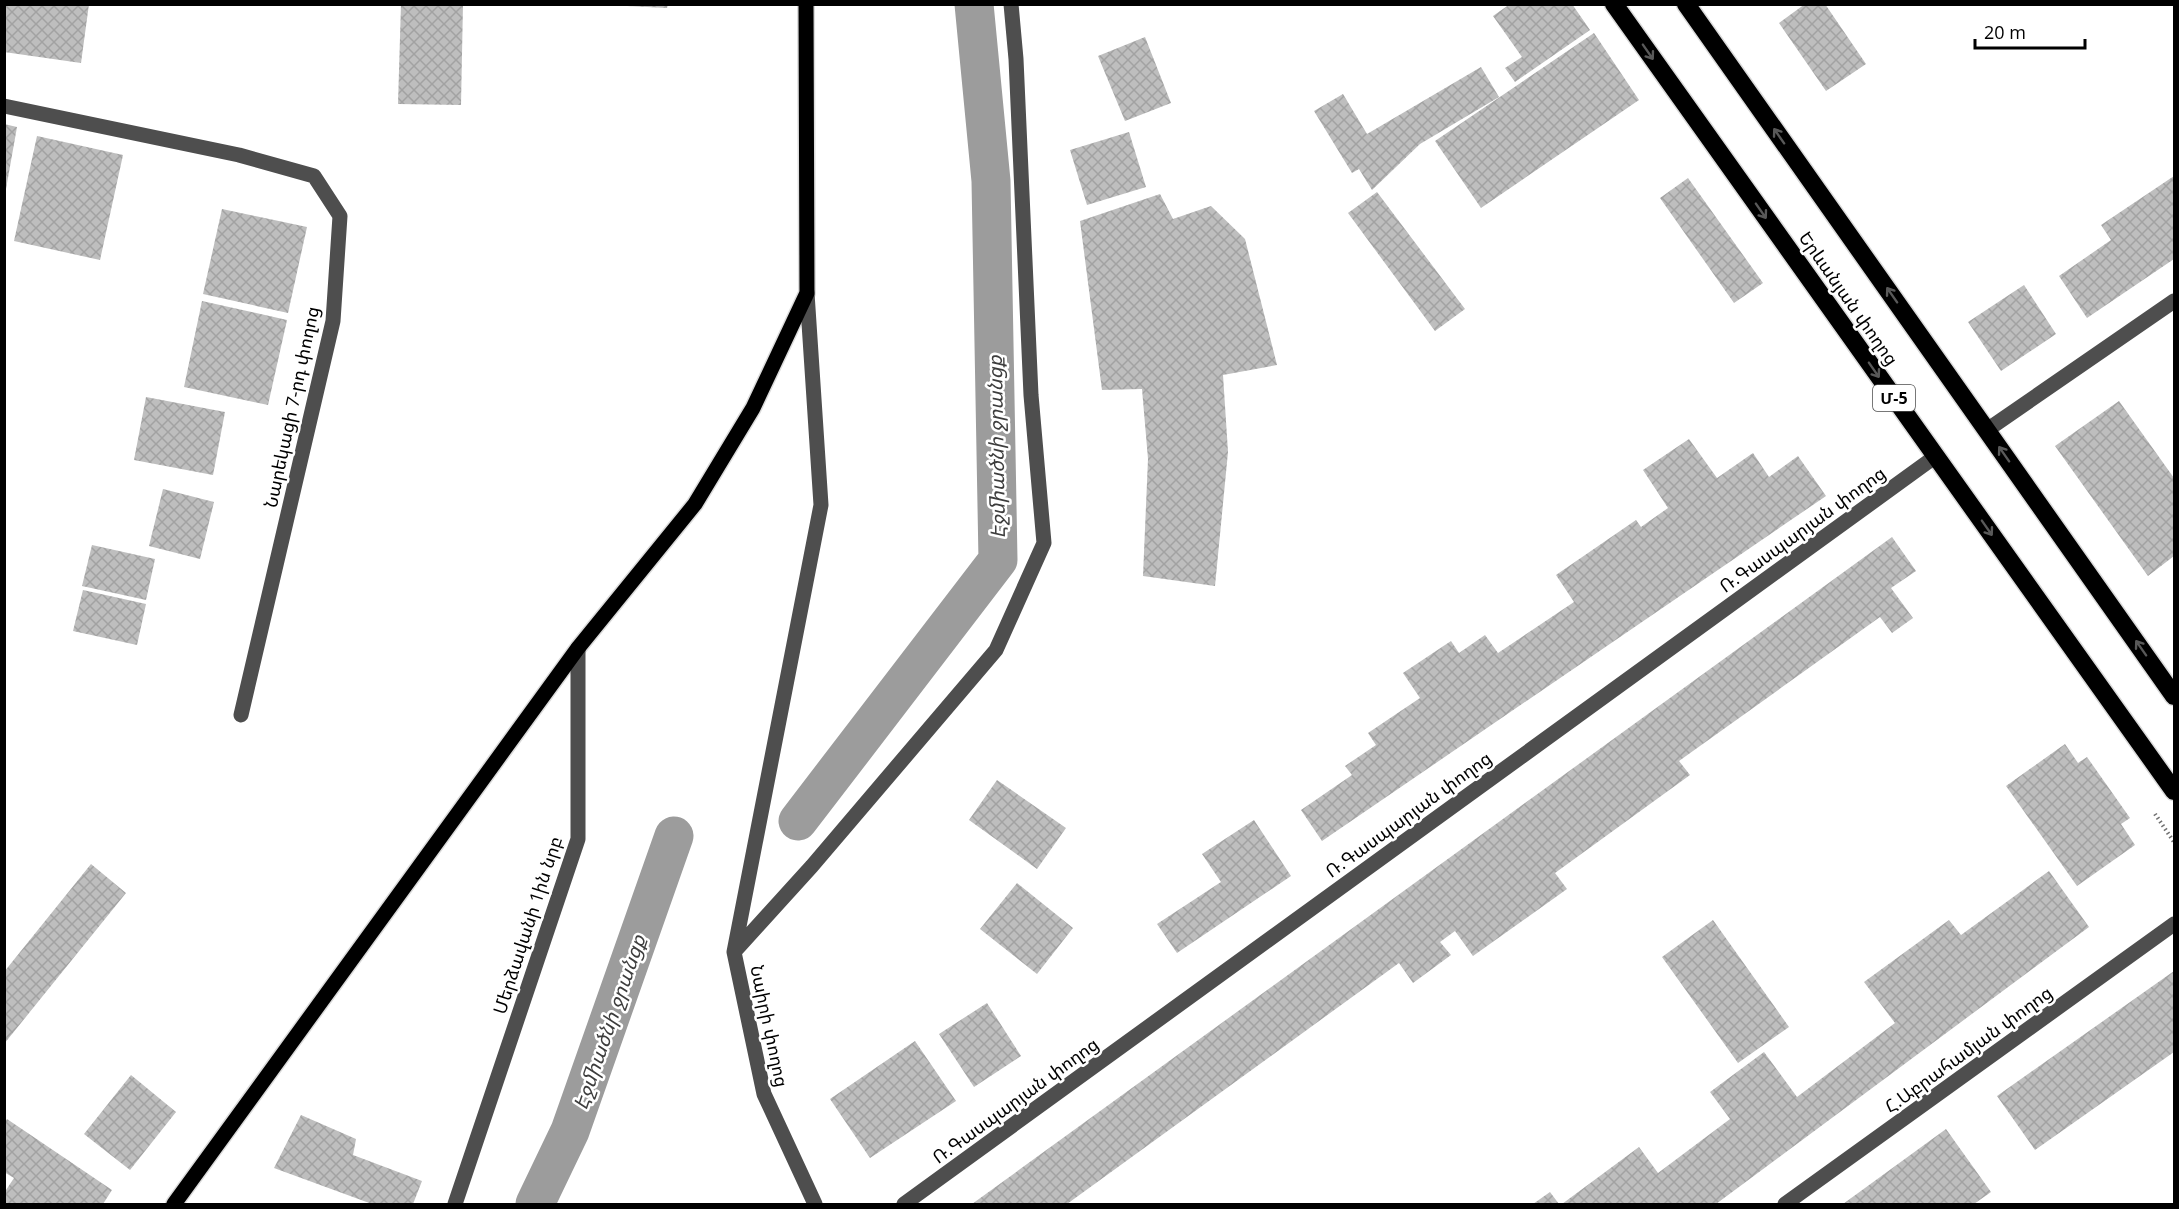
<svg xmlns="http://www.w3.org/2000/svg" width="2179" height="1209" font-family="'Open Sans','Noto Sans Armenian',sans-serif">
  <defs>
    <pattern id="building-cross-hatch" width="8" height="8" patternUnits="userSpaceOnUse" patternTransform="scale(1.5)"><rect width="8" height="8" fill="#bebebe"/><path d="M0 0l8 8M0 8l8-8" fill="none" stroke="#a2a2a2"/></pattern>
  </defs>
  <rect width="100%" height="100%" fill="#fff"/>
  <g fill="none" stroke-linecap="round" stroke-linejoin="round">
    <path stroke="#9c9c9c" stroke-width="39" d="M798,821L998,560L991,181L974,4
      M535,1204L570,1131L674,836"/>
  </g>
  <path fill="url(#building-cross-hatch)" d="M4,4H89L81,63L4,52Z
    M401,4H463L461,105L398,104Z
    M627,4H668L667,8L627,6Z
    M1510,4H1572L1590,30L1515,82L1505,68L1522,57L1493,16Z
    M1805,4H1825L1866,64L1826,91L1779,23Z
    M1594,33L1639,100L1481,208L1435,141Z
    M1145,37L1171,103L1125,121L1098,56Z
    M1481,67L1499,97L1420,144L1372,190L1359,169L1352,173L1314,111L1343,94L1367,134Z
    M4,124L17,127L6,189H4Z
    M1129,132L1146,187L1087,205L1070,150Z
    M37,136L123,155L100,260L14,241Z
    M2174,176V259L2087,318L2059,276L2111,240L2101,225Z
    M1688,178L1763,283L1734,303L1660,198Z
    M1377,192L1465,309L1435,331L1348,213Z
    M1160,194L1173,219L1211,206L1245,239L1277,365L1223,375L1228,452L1215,586L1143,576L1148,459L1142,389L1102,390L1080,221Z
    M222,209L307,227L288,313L203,294Z
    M2024,285L2056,334L2001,371L1968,322Z
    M202,301L287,320L268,405L184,387Z
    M146,397L225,412L213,475L134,460Z
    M2119,401L2174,478V556L2148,576L2055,446Z
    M1689,439L1717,478L1753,453L1769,477L1798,456L1826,496L1322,841L1301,810L1352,775L1345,766L1376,745L1368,733L1420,698L1403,673L1451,641L1459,653L1485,635L1498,653L1574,602L1556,575L1636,520L1641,527L1668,508L1643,470Z
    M163,489L214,502L200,559L149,546Z
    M1892,537L1916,571L1891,588L1913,618L1892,633L1880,617L1679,761L1690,775L1555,873L1567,889L1473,956L1455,931L1440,942L1451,955L1413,983L1399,963L1067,1204H972Z
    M92,545L155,559L146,600L82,586Z
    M83,590L146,604L137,645L73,631Z
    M2065,744L2078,763L2087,757L2130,818L2121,824L2135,845L2077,886L2006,786Z
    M997,780L1066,828L1037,869L969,820Z
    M1254,820L1291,876L1177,953L1157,924L1221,882L1202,854Z
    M91,864L126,893L4,1044V972Z
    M2049,871L2089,927L1716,1204H1562L1639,1147L1658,1173L1730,1119L1710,1092L1764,1052L1797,1097L1895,1023L1864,982L1949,920L1961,935Z
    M1017,883L1073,928L1037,974L980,929Z
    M1713,920L1789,1027L1738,1063L1662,957Z
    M2174,971V1052L2035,1150L1997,1096Z
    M987,1003L1021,1056L974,1087L939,1034Z
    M915,1041L956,1101L870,1158L830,1099Z
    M131,1075L176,1112L130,1170L84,1134Z
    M301,1115L356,1139L353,1155L422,1181L413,1204H372L274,1168Z
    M7,1119L112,1190L103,1204H4V1193L14,1178L4,1172V1123Z
    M1946,1129L1991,1192L1974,1204H1843Z
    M1550,1192L1559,1204H1533Z"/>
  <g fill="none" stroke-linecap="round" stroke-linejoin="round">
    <defs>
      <path id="major" d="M174,1204L578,648L695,504L753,408L807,293L806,4"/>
      <path id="highway" d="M1614,4L2174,791
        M1686,4L2174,696"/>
    </defs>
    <use href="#major" stroke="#dbdbdb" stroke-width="18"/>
    <use href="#highway" stroke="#dbdbdb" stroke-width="21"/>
    <path stroke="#707070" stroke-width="4" stroke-dasharray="1.5 3" stroke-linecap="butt" d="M2155,814L2174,842"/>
    <path stroke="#4e4e4e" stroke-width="15" d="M4,106L239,155L314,176L340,216L333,321L241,715
      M807,293L821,505L734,952L764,1094L815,1204
      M1987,430L2174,301
      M734,952L812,866L996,650L1044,543L1031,395L1016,59L1011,4
      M455,1204L578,839V648
      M904,1204L1936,456
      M1785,1204L2174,924"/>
    <use href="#major" stroke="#000" stroke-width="15"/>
    <use href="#highway" stroke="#000" stroke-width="18"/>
  </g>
  <defs><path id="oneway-shaft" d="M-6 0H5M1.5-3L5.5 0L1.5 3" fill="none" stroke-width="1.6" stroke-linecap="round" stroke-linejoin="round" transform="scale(1.5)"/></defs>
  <g stroke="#595959">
    <use href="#oneway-shaft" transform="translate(1648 52) rotate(55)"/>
    <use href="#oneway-shaft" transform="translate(1779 136) rotate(-125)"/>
    <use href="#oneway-shaft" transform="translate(1761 211) rotate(55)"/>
    <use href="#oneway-shaft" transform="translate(1892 295) rotate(-125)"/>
    <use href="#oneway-shaft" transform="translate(1874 370) rotate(55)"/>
    <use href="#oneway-shaft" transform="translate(2004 454) rotate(-125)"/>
    <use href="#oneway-shaft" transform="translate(1987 528) rotate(55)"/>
    <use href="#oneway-shaft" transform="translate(2141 648) rotate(-125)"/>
  </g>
  <g text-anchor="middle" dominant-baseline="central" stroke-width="5" stroke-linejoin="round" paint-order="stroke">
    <rect fill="#fff" stroke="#4c4c4c" stroke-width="1.5" x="1873" y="385" width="42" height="26" rx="4.5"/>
    <g font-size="16" font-weight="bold" fill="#000">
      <text x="1894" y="398">Մ-5</text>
    </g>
    <g font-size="18" fill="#000" stroke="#fff">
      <text transform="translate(1849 298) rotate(55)">Երևանյան փողոց</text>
      <text transform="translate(291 407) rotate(-78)">Նարեկացի 7-րդ փողոց</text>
      <text transform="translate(1802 529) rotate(-36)">Ռ.Գասպարյան փողոց</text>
      <text transform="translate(1408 814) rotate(-36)">Ռ.Գասպարյան փողոց</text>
      <text transform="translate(527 925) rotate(-72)">Մերձավանի 1ին նրբ</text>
      <text transform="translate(770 1026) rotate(78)">Նաիրի փողոց</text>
      <text transform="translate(1968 1049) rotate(-36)">Հ.Աբրահամյան փողոց</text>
      <text transform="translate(1015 1100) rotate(-36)">Ռ.Գասպարյան փողոց</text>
    </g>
    <g font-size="20" font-style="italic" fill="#3d3d3d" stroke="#fff">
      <text transform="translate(996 447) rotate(-91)">Էջմիածնի ջրանցք</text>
      <text transform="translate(609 1022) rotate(-71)">Էջմիածնի ջրանցք</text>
    </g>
  </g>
  <rect width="2179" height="1209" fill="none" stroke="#000000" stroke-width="12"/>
  <path d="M1975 39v9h110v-9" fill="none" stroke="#000000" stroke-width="3"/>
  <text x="1984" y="39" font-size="18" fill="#000000" stroke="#ffffff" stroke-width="4.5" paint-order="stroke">20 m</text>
</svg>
